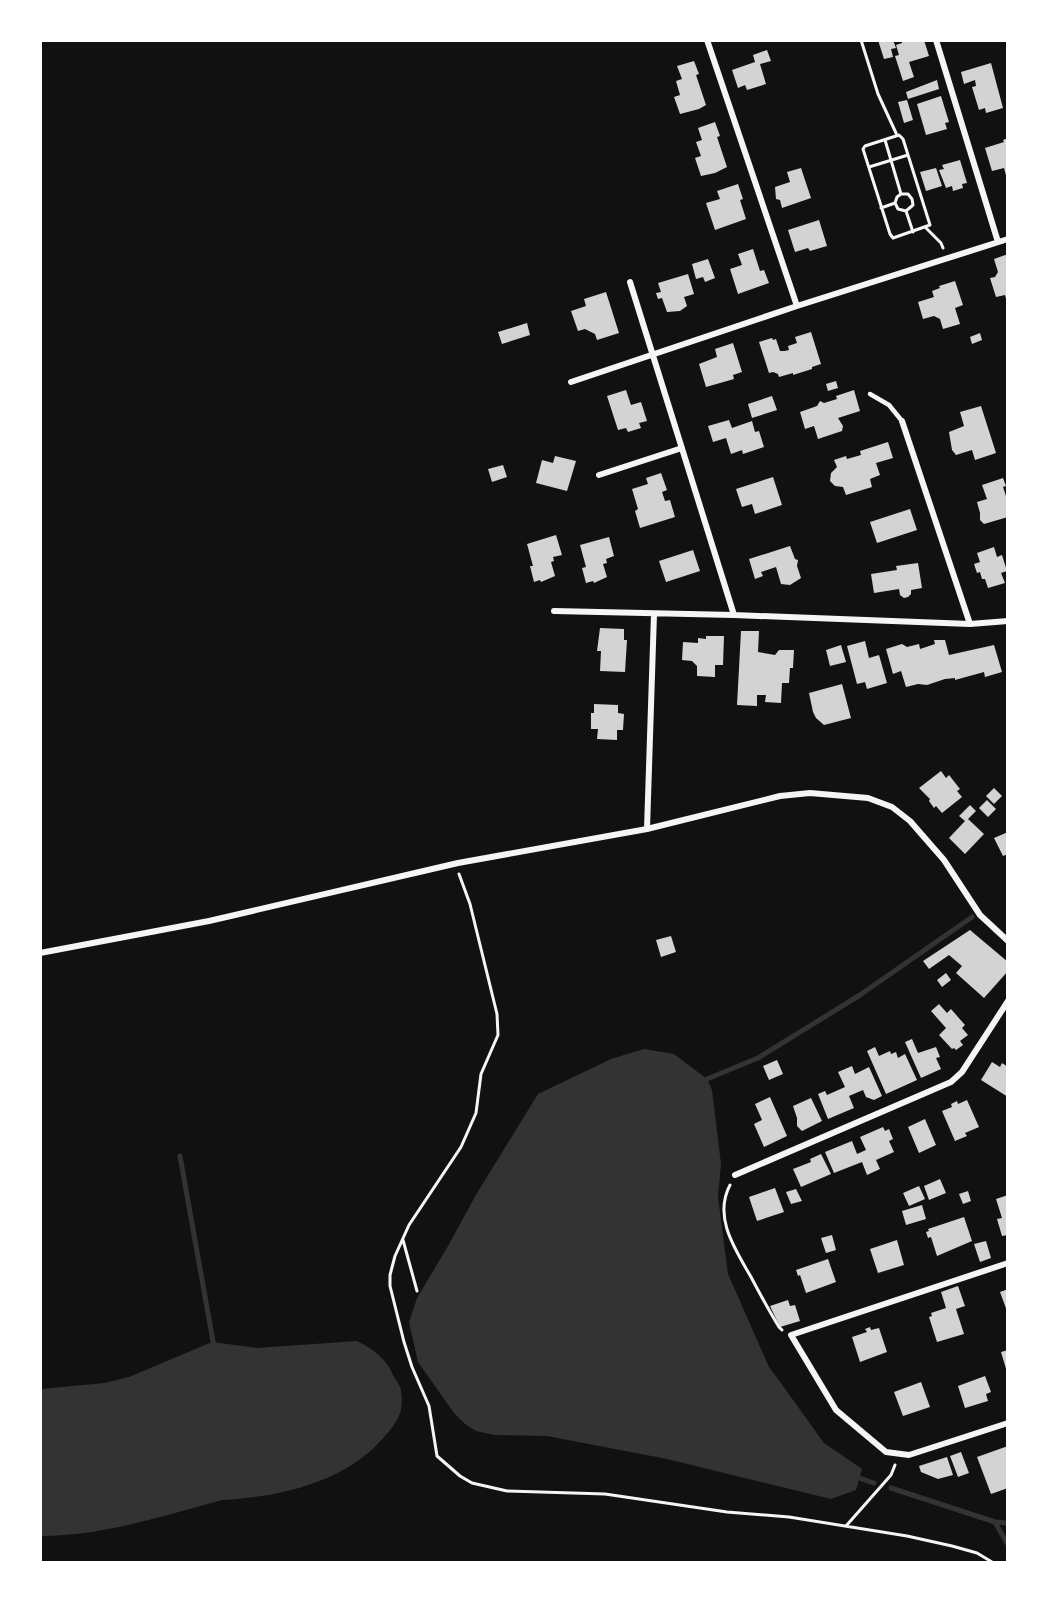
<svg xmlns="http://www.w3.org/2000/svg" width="1048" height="1603" font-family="'Times New Roman',serif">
  <rect width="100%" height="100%" fill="#111"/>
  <path fill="#333" d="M644,1049L674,1054L707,1079L712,1090L721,1164L718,1197L728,1274L769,1367L775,1375L824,1443L862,1469L856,1490L831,1499L667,1459L547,1436L494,1435L476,1431L465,1424L454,1413L418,1362L409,1322L417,1298L448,1246L477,1193L538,1094L611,1059Z
    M357,1341C373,1349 386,1358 393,1375C396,1381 400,1384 401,1391C404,1412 398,1421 385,1436C347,1482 280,1497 222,1500C163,1516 103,1536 41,1536V1389L105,1383L129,1377L212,1342L257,1348Z"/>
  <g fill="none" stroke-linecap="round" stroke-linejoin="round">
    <path stroke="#333" stroke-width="5" d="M703,1086L707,1079L758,1058L860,995L972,917
      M180,1156L214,1347
      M853,1476L874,1483
      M891,1488L995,1522L1008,1523
      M995,1522L1008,1545"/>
  </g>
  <path fill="#d3d3d3" d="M878,40H893L896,48L891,49L893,57L884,59Z
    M902,40H924L929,56L909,62L914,77L903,81L895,56L899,55L896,45L902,43Z
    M767,50L771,61L760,64L766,84L747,90L745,85L738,88L732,70L755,62L753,55Z
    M694,61L699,74L696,75L706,105L699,109L680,114L674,97L680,95L676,81L682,79L677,66Z
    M991,63L1003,108L986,113L985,108L979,110L972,87L976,86L975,80L964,84L961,72Z
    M937,80L939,89L908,99L906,92Z
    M941,96L949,122L945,123L947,129L926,135L917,104Z
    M907,100L913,120L904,123L898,102Z
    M715,122L720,136L717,137L727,167L715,173L701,176L695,158L701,156L696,142L702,140L698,128Z
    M1008,138V179H1007L1004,168L992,171L985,148L1004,142L1003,140Z
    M960,160L967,183L962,184L963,188L953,191L952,186L946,188L939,170L944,169L942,165Z
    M801,168L811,198L782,208L780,200L776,199L775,187L790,182L787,172Z
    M936,168L942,186L926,191L920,172Z
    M738,184L743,199L740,200L746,219L715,230L706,203L720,199L717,191Z
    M819,220L827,246L810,251L808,248L795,252L788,230Z
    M753,249L760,271L764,270L769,283L738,294L730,269L742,265L738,254Z
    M1008,254V302H1007L1005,295L996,297L990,278L995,277L998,272L994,259Z
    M708,259L715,278L705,282L703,277L696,279L692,264Z
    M688,274L694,294L684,297L687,306L680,311L667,312L662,298L658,299L656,293L661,292L658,283Z
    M955,281L963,305L955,308L960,324L943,329L940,319L934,316L923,319L918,302L934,297L932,291L940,288L939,286Z
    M606,292L619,333L597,340L595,334L585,329L578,331L571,311L586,306L584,299Z
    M527,323L530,335L502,344L498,332Z
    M811,332L821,364L812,367V369L793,375V373L779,377L778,374L773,372L769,373L759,342L772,338L773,340L776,339L780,351H785L789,350L788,346L797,343L795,337Z
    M980,333L982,340L972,344L970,337Z
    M733,343L742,372L733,375L734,379L706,387L699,364L717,357L715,349Z
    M836,381L838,388L828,391L826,384Z
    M626,390L631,405L641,402L647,421L639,423L641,428L628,432L626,428L618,430L607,396Z
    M854,390L860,411L838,418L843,426L842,431L818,439L814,426L805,429L800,412L817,406L820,401L824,403L837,399L836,396Z
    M772,396L777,410L752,418L748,404Z
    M981,406L996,453L975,460L972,450L956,455L952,450L949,432L964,426L960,412Z
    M729,420L732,428L752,421L755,432L759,431L764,447L743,454L742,450L731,454L726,438L713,442L708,426Z
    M888,442L893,458L876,463L880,475L870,479L872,487L846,495L843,487L835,486L830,481L831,473L837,467L834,460L846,456L847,459L861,455L860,451Z
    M555,456L576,461L567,491L536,483L542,460L553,463Z
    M503,465L507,477L492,482L488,469Z
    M661,473L667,490L662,492L665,501L670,500L675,517L640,528L635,511L638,509L632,489L648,484L646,478Z
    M773,477L782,505L755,514L752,504L742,507L736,489Z
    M1003,478L1006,486L1003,487L1008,502V517L984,524L980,520V513L977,502L987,499L982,485Z
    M910,509L917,530L877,543L870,522Z
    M556,535L562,555L553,557L554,561L551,562L555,576L541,582L540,580L534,582L530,566H533L527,544Z
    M609,537L614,556L606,559L607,563L603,564L607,577L594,583L593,581L586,583L582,568L586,567L580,545Z
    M790,546L795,559L798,560L797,566L801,578L790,585L781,584L776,567L761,572L763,576L755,579L749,559Z
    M994,547L997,557L1002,555L1007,571L1001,573L1005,583L988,588L985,579H982L980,572L977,573L974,564L980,562L977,553Z
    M693,550L700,571L666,582L659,561Z
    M918,563L922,588L911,590V594L908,597L904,598L900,595L899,589L874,593L871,574L897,570L896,566Z
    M600,628L624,629V640H627L625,672L600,671L601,651H597Z
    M741,631H759L758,652L775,655L779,650H794L793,668H790L789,683H782L781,703L765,702L766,695H757V706L737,705Z
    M706,636H724L723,665H715V677L697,676V666L692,661L682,660L683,642L698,643V638L706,639Z
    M934,640H945L949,655L994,645L1002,672L985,677L984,672L955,680V678L945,679L927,685L918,684L906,687L901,671L893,674L886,649L902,644L907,647L919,644L920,649L935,644Z
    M865,641L869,658L879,655L887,683L867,689L865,682L857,684L847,646Z
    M841,645L846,662L830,666L826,650Z
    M842,684L851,718L824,725L816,718L813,712L809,693Z
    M594,704L618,705V713L624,714L623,730H617V740L597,739L598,729H591V713H594Z
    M941,771L946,778L949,775L960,789L957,791L962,797L942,813L936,806L934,808L929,801L930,799L919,788Z
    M994,788L1002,796L994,804L986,796Z
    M987,800L996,809L988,817L979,808Z
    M970,805L976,811L968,819L984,834L965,854L949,838L965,821L959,816Z
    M1008,832V854L1003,856L994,838Z
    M970,930L1008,962V971L984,998L956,973L962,966L949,955L929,969L923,961Z
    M671,936L676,952L661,957L656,940Z
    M946,973L951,980L942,987L937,980Z
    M939,1004L947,1013L951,1009L965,1025L962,1028L968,1035L960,1041L963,1045L956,1050L954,1048L952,1049L939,1035L946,1028L931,1011Z
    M912,1039L918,1053L936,1047L940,1057L936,1058L941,1069L921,1078L905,1042Z
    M875,1047L879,1056L890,1051L891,1054L896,1052L898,1058L905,1054L917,1080L886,1094L867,1051Z
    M777,1060L783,1074L769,1080L763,1066Z
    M992,1062L1000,1067L1002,1063L1008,1067V1097L981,1080Z
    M852,1066L855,1074L869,1067L882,1096L874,1100L866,1097L863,1090L849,1096L854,1108L828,1119L818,1094L825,1091L827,1095L845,1087L838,1072Z
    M770,1097L787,1136L764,1147L754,1124L762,1120L755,1104Z
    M811,1098L822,1121L802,1131L797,1126V1118L793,1106Z
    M967,1100L979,1127L965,1133L967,1136L955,1141L942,1111L952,1107L951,1104L957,1101L958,1104Z
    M925,1119L936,1145L919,1153L908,1127Z
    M883,1127L885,1131L889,1129L893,1139L889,1141L894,1152L876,1160L880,1169L867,1175L862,1162L834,1173L825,1152L852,1141L857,1154L866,1150L860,1137Z
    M821,1154L831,1174L801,1187L793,1169L811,1162L810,1159Z
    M940,1179L946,1193L929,1200L924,1186Z
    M919,1186L925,1199L909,1206L903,1193Z
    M775,1188L784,1212L757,1221L749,1197Z
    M796,1189L802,1201L791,1204L786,1192Z
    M968,1191L971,1201L963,1204L959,1194Z
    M1008,1195V1235L1002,1236L997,1219L1002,1218L996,1199Z
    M922,1205L926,1219L906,1225L902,1211Z
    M964,1217L972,1241L937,1256L931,1237L928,1238L926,1232L929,1231L928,1229Z
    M832,1235L836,1250L826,1253L821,1238Z
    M897,1240L904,1265L878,1273L870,1249Z
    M986,1241L991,1258L980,1262L974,1244Z
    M828,1259L836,1282L806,1293L800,1275L798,1276L796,1270Z
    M958,1286L965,1306L956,1309L964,1334L937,1342L929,1317L932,1316L931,1313L946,1308L941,1292Z
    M1008,1289V1311H1007L1000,1292Z
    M788,1300L790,1306L795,1305L800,1321L780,1327L770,1306Z
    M870,1327L871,1330L879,1328L887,1352L860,1362L852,1337L867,1332L865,1329Z
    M1008,1350V1372H1007L1001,1352Z
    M985,1376L991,1392L986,1394L988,1401L965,1408L958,1386Z
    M921,1382L930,1407L903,1416L894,1392Z
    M1008,1446V1488L991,1494L977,1457Z
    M961,1452L969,1473L958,1477L950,1456Z
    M947,1457L953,1475L938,1479L921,1472L919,1466Z"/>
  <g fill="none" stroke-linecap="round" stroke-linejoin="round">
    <path stroke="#f5f5f5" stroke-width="3" d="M861,40L878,94L896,133
      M899,135L903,139L930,225L893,238L890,234L863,149L865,146Z
      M885,140L901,194
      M869,167L908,155
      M901,194H908L912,199L913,205L906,211
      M901,194L897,197L895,203L898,209L906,211
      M881,208L895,203
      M906,211L913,232
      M926,228L941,243L943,248
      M459,874L470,904L497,1014L498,1035L481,1074L476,1113L461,1147L409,1225L395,1256L390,1275V1286L404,1342L412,1367L429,1406L437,1456L460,1476L472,1483L507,1491L605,1494L727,1512L789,1517L907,1536L952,1546L977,1553L992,1562
      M730,1185C713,1217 735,1249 751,1277C760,1294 769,1311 779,1327L782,1330
      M403,1240L417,1291
      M846,1526L891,1475L895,1465"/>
    <path stroke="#f5f5f5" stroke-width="4.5" d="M870,394L889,405L902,421"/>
    <path stroke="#f5f5f5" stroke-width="6" d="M707,40L797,306
      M936,40L998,242
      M630,282L734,615
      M571,382L797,306L1008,239
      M902,421L970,624
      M599,475L682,448
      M554,611L734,615L970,624L1008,621
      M647,829L654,614
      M40,953L209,921L458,863L647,829L780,796L810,793L868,798L892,807L910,821L944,860L980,915L1008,941
      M735,1175L951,1082L962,1072L1008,1001
      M1008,1263L791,1335L836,1410L886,1452L909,1455L1008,1423"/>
  </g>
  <rect width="1048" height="1603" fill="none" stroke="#ffffff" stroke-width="84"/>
</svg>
